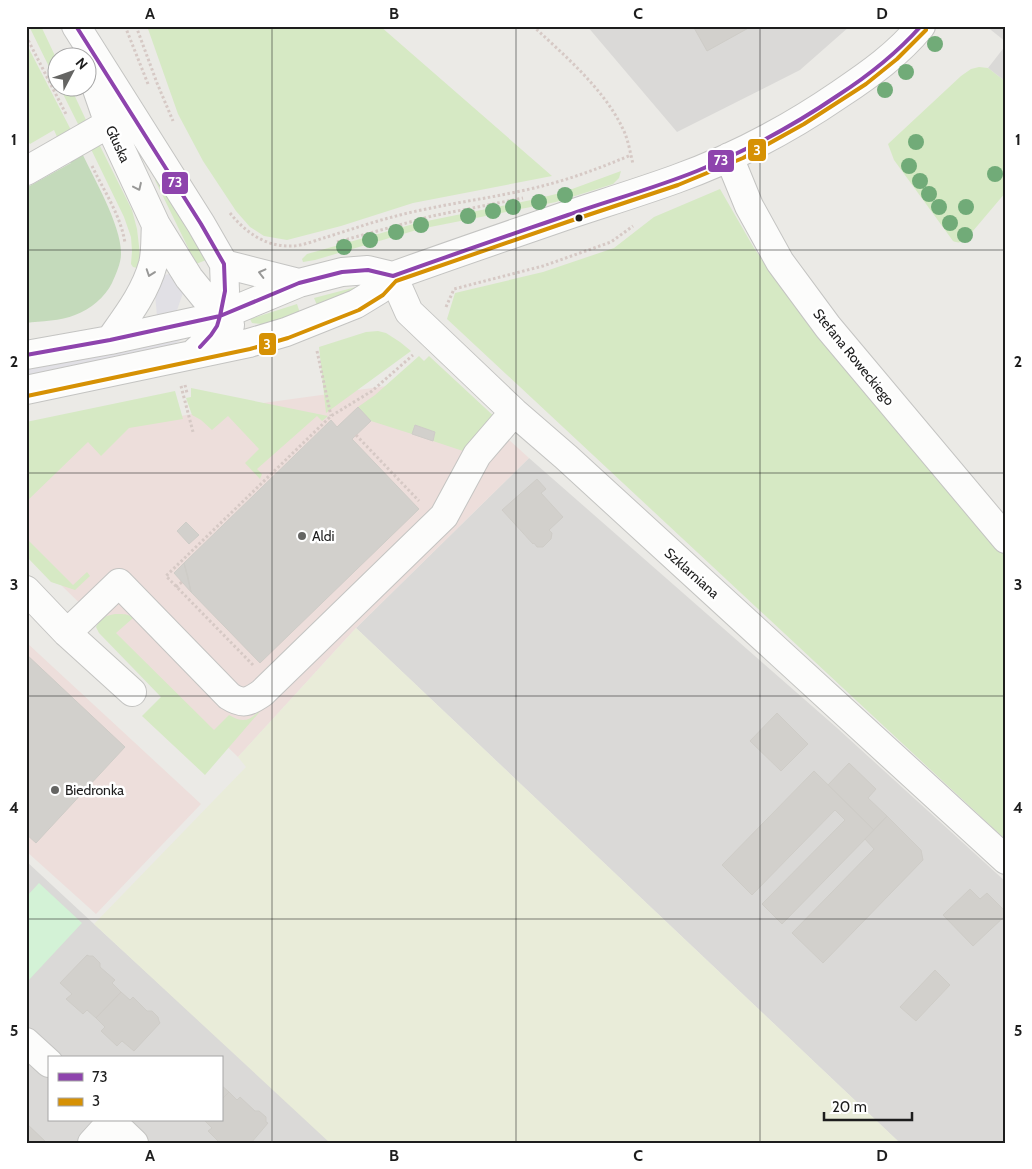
<svg xmlns="http://www.w3.org/2000/svg" width="1032" height="1169" font-family="Cabin,sans-serif">
  <rect width="100%" height="100%" fill="#ebeae6"/>
  <path fill="#dad9d7" fill-rule="evenodd" d="M587,26H850L800,70L677,132Z
    M986,26H1006V42Z
    M1006,45V82L988,68Z
    M529,458L836,727L1006,882V1143H900L356,628Z
    M26,861L94,924L332,1143H26ZM49,1058H221V1120H49Z"/>
  <path fill="#eddedb" d="M409,383L452,388L529,458L356,628L238,757L26,551V447L211,410Z
    M26,642L201,804L96,914L26,851Z"/>
  <path fill="#e9ecd9" d="M356,628L900,1143H330L94,924L246,767L238,757Z"/>
  <path fill="#d6e9c4" d="M29,26H41L57,60V83Z
    M147,26H380L552,176L413,203L341,226L287,240L264,236L250,227L236,211L203,161L178,114Z
    M26,43L72,132L58,139L54,130L30,144L26,138Z
    M979,67L988,68L1006,82V192L967,238C962,242 960,244 953,241L894,160L888,144L961,76L971,69Z
    M60,88H71L86,120V125L81,130Z
    M96,144L100,146L132,210L137,229L139,246L140,256L137,268L133,267L131,264L132,251L131,237L124,217L89,145Z
    M621,171L619,178L613,184L556,202L420,229L315,260L303,262L302,259L307,254L417,223L536,199L564,192Z
    M156,177L211,258L196,264L155,180Z
    M720,189L754,248L803,317L1006,554V840L447,319L455,293L543,272L614,248L654,217Z
    M356,287H359L319,310L314,298Z
    M297,304L301,316L272,325L252,323L250,319L253,318Z
    M378,331L386,333L400,342L411,351L326,413L319,347L366,332Z
    M419,356L424,361L429,356L498,420L469,453L433,441L435,432L415,425L412,434L371,421L358,407L375,395Z
    M191,388L328,416L322,421L317,416L257,469L262,474L260,479L245,463L259,449L228,416L212,430L201,420L192,415L186,398L191,397Z
    M175,391L183,419L129,428L101,456L88,442L26,502V422Z
    M26,538L73,585L87,572L90,576L75,590L51,582L26,556Z
    M115,614C121,614 128,613 133,618L116,633L214,730L229,715C246,725 250,719 263,708L205,775L142,716L161,697L99,633L96,627C101,618 105,616 115,614Z"/>
  <path fill="#c4dabb" d="M81,151C93,177 122,226 121,254C121,263 116,274 112,283C105,297 91,309 75,315C61,321 41,321 26,323V188L71,163L68,157Z"/>
  <path fill="#d3f2d6" d="M39,883L82,923L27,982L26,981V897Z"/>
  <path fill="#e1e0e5" d="M176,272L184,290L176,313L157,316L155,294L161,276Z
    M187,337L174,344L26,375V366Z"/>
  <path fill="#d2d0cc" stroke="#ceccc7" d="M693,26H752L707,51Z
    M358,407L371,421L352,439L419,509L260,663L191,592L184,563L331,420L337,427Z
    M415,425L435,432L433,441L412,434Z
    M537,479L546,489L541,493L563,517L549,530L552,533L551,539L543,547H537L534,543L533,544L502,510Z
    M186,522L199,535L189,544L177,531Z
    M184,563L188,577L191,592L174,573Z
    M26,654L125,747L36,843L26,834Z
    M777,713L808,744L781,771L750,741Z
    M849,763L876,789L868,798L887,816L874,830L828,785Z
    M814,771L874,830L782,924L762,904L845,820L835,810L752,895L722,865Z
    M887,816L921,850L923,860L823,963L792,933L874,849L865,839Z
    M970,889L980,899L987,893L1006,912V915L973,946L943,915Z
    M87,955L89,956H93L100,963V967L115,980L112,983L121,992L96,1018L87,1010L83,1014L66,999L72,994L60,983Z
    M935,970L950,985L916,1021L900,1007Z
    M121,992L130,1000L133,997L147,1011H152L158,1017L159,1021L160,1023L134,1051L122,1041L117,1046L101,1031L105,1027L96,1018Z
    M221,1085L229,1092L221,1100Z
    M229,1092L237,1100L240,1097L255,1111H259L266,1117V1122L268,1123L251,1143H232L230,1142L229,1143H220L208,1131L212,1128L204,1120H221V1100Z
    M26,1123L47,1143H26Z"/>
  <g fill="none" stroke-linecap="round" stroke-linejoin="round">
    <defs>
      <path id="minor" d="M76,26L201,224L224,264L225,291L220,316L217,326L211,335L204,344L192,355
        M89,66L109,124L156,225L189,278L220,316L230,325
        M729,157L749,206L780,262L828,327L1006,539
        M26,171L124,115
        M224,264L299,283
        M393,276L409,312L514,412L566,457L1006,860
        M110,340C127,316 145,293 153,264C156,252 155,237 156,225
        M26,355L110,340L220,316L299,283L342,272L368,270L393,276
        M26,390L249,343L286,332L356,304L379,290L393,276C451,255 510,235 568,215C604,203 640,192 676,179C734,158 789,129 840,94C870,74 898,54 921,26
        M26,590L67,633L132,692
        M67,633L119,583L229,696C243,705 249,702 262,693L444,516L477,455L514,412
        M26,1042L49,1063
        M110,1120L134,1143
        M92,1143L111,1122"/>
    </defs>
    <use href="#minor" stroke="#c4c4c2" stroke-width="30"/>
    <path stroke="#d6c9c5" stroke-width="3" stroke-dasharray="2.5 2.5" stroke-linecap="butt" d="M125,26L148,84
      M136,26L157,83L173,121
      M533,26C564,55 603,88 622,127C628,138 630,152 633,164
      M26,36L67,116
      M92,166C104,191 121,216 125,243
      M230,213C245,232 266,247 291,246C303,246 316,240 327,237C352,229 376,221 400,215C443,204 487,199 530,189C565,181 598,169 631,155
      M337,242L432,216L523,198
      M446,307L454,289L543,266L611,242L633,226
      M317,351L331,416
      M185,385L187,393
      M181,386L193,432
      M356,435L419,501
      M176,587L182,582
      M253,665L166,576L331,416L372,391L413,355"/>
    <use href="#minor" stroke="#fcfcfb" stroke-width="28"/>
    <defs>
      <path id="bus-1" d="M76,26L201,224L224,264L225,291L220,316L217,326L211,335L200,347
        M26,355L110,340L220,316L299,283L342,272L368,270L393,276C451,255 510,235 568,215C611,200 655,188 697,171C746,151 793,126 837,96C868,76 896,54 921,26"/>
      <path id="bus-2" d="M27,396L250,349L288,338L359,310L383,295L396,281L570,221L678,185L743,158L804,124L866,84L897,59L926,30"/>
    </defs>
    <use href="#bus-1" stroke="#fff" stroke-width="8"/>
    <use href="#bus-2" stroke="#fff" stroke-width="8"/>
    <use href="#bus-1" stroke="#8e44ad" stroke-width="4"/>
    <use href="#bus-2" stroke="#d69104" stroke-width="4"/>
  </g>
  <g fill="#71ab78">
    <circle cx="935" cy="44" r="8"/>
    <circle cx="906" cy="72" r="8"/>
    <circle cx="885" cy="90" r="8"/>
    <circle cx="916" cy="142" r="8"/>
    <circle cx="909" cy="166" r="8"/>
    <circle cx="995" cy="174" r="8"/>
    <circle cx="920" cy="181" r="8"/>
    <circle cx="929" cy="194" r="8"/>
    <circle cx="565" cy="195" r="8"/>
    <circle cx="539" cy="202" r="8"/>
    <circle cx="513" cy="207" r="8"/>
    <circle cx="939" cy="207" r="8"/>
    <circle cx="966" cy="207" r="8"/>
    <circle cx="493" cy="211" r="8"/>
    <circle cx="468" cy="216" r="8"/>
    <circle cx="950" cy="223" r="8"/>
    <circle cx="421" cy="225" r="8"/>
    <circle cx="396" cy="232" r="8"/>
    <circle cx="965" cy="235" r="8"/>
    <circle cx="370" cy="240" r="8"/>
    <circle cx="344" cy="247" r="8"/>
  </g>
  <defs><path id="oneway-chevron" d="M-2-3.5L2.5 0L-2 3.5" fill="none" stroke-width="1.6" stroke-linecap="round" stroke-linejoin="round" transform="scale(1.25)"/></defs>
  <g stroke="#989897">
    <use href="#oneway-chevron" transform="translate(138 187) rotate(65)"/>
    <use href="#oneway-chevron" transform="translate(150 273) rotate(109)"/>
    <use href="#oneway-chevron" transform="translate(262 273) rotate(-166)"/>
  </g>
  <path fill="none" stroke="#1d1d1d" stroke-width="1" stroke-opacity="0.55" d="M272,26V1143M516,26V1143M760,26V1143M26,250H1006M26,473H1006M26,696H1006M26,919H1006"/>
  <circle fill="#1d1d1d" stroke="#fff" stroke-width="2" cx="579" cy="218" r="4.5"/>
  <g fill="#656563" stroke="#fff" stroke-width="2">
    <circle cx="302" cy="536" r="5"/>
    <circle cx="55" cy="790" r="5"/>
  </g>
  <g text-anchor="middle" dominant-baseline="central" stroke-width="5" stroke-linejoin="round" paint-order="stroke">
    <g font-size="14" fill="#1d1d1d" stroke="#fff">
      <text transform="translate(118 144) rotate(65)">Głuska</text>
      <text transform="translate(854 357) rotate(51)">Stefana Roweckiego</text>
      <text transform="translate(692 573) rotate(42)">Szklarniana</text>
    </g>
    <g font-size="14" fill="#1d1d1d" stroke="#fff" text-anchor="start">
      <text x="312" y="536">Aldi</text>
      <text x="65" y="790">Biedronka</text>
    </g>
  </g>
  <g stroke="#fff" stroke-width="2">
    <rect x="747" y="138" width="20" height="24" rx="5" fill="#d69104"/>
    <rect x="707" y="149" width="28" height="24" rx="5" fill="#8e44ad"/>
    <rect x="161" y="171" width="28" height="24" rx="5" fill="#8e44ad"/>
    <rect x="258" y="332" width="19" height="24" rx="5" fill="#d69104"/>
  </g>
  <g font-size="14" text-anchor="middle" font-weight="bold" fill="#fff">
    <text x="757" y="155">3</text>
    <text x="721" y="165">73</text>
    <text x="175" y="187">73</text>
    <text x="267" y="349">3</text>
  </g>
  <rect width="1032" height="1169" fill="none" stroke="#ffffff" stroke-width="55"/>
  <rect x="48" y="1056" width="175" height="65" fill="#ffffff" stroke="#a5a5a5"/>
  <rect x="58" y="1073" width="25" height="8" fill="#8e44ad" stroke="#a5a5a5"/>
  <text x="92" y="1082" font-size="15" fill="#1d1d1d">73</text>
  <rect x="58" y="1098" width="25" height="8" fill="#d69104" stroke="#a5a5a5"/>
  <text x="92" y="1106" font-size="15" fill="#1d1d1d">3</text>
  <g transform="translate(72 72) rotate(49)"><circle r="24" fill="#ffffff" stroke="#a5a5a5"/>
  <path d="M0-4L9 19L0 12L-9 19Z" fill="#656563"/>
  <text y="-8" font-size="14" font-weight="bold" text-anchor="middle" fill="#1d1d1d">N</text>
  </g>
  <path d="M824 1112v8h88v-8" fill="none" stroke="#1d1d1d" stroke-width="2.5"/>
  <text x="832" y="1112" font-size="15" fill="#1d1d1d" stroke="#ffffff" stroke-width="4" paint-order="stroke">20 m</text>
  <rect x="28" y="28" width="976" height="1114" fill="none" stroke="#1d1d1d" stroke-width="2"/>
  <g font-size="16" text-anchor="middle" font-weight="bold" fill="#1d1d1d">
    <text x="150" y="19">A</text>
    <text x="394" y="19">B</text>
    <text x="638" y="19">C</text>
    <text x="882" y="19">D</text>
    <text x="14" y="145">1</text>
    <text x="1018" y="145">1</text>
    <text x="14" y="367">2</text>
    <text x="1018" y="367">2</text>
    <text x="14" y="590">3</text>
    <text x="1018" y="590">3</text>
    <text x="14" y="813">4</text>
    <text x="1018" y="813">4</text>
    <text x="14" y="1036">5</text>
    <text x="1018" y="1036">5</text>
    <text x="150" y="1161">A</text>
    <text x="394" y="1161">B</text>
    <text x="638" y="1161">C</text>
    <text x="882" y="1161">D</text>
  </g>
</svg>
